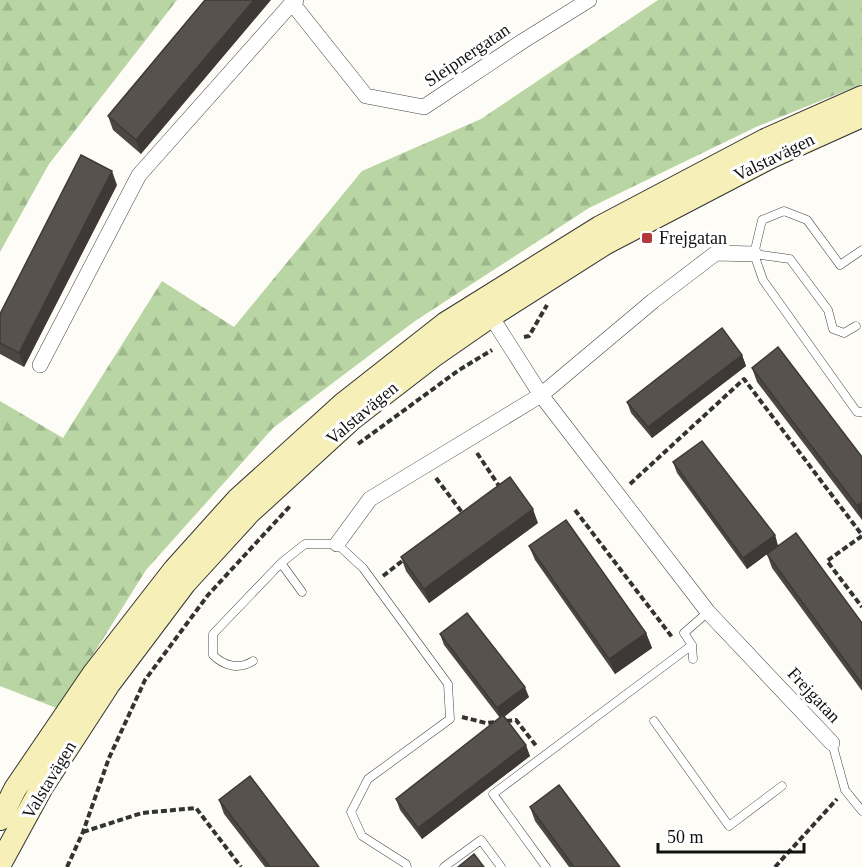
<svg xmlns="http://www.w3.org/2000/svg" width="862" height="867" font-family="Georgia,serif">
  <defs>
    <pattern id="forest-firs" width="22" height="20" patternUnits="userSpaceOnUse" patternTransform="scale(1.5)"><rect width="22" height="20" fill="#b8d5a3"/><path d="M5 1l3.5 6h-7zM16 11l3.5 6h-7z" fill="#9db68b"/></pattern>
  </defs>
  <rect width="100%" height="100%" fill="#fefcf6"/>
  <path fill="url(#forest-firs)" d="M0,0H177L49,164L0,252Z
    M658,0H862V84L756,127L589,208L415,321L273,428L146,570L59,709L0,686V401L63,438L162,281L234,327L362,171L481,119Z"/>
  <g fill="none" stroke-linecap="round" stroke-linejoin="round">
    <defs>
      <path id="lane" d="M754,254L763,280L857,412H862
        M856,326L844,333L833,329L828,310L790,259L754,254L762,220L784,211L807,220L840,265L862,250
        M302,592L281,563L305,544H337L363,568L448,684L450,719L368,779L351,812L362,836L406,864L407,867
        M692,645L693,659
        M253,661C239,670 224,666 213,655V634L281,563
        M654,721L729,826L782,786
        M832,743L845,790L862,811
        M444,867L481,840L501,867
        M546,867L493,794L692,645L684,633L708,612"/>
      <path id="street" d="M296,0L292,3L366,96L424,107L523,41L589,0
        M487,310L541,395L708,612L832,743
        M40,365L139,175L292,3
        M337,544L370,499L541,395L653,301L716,253L754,254"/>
      <path id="secondary" d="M0,819L15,789L94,673L174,570L237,500L343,404L446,323L600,227L765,140L862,97
        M0,864L42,787L109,684L185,583L249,513L353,418L432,357L491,316L606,243L771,157L862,116"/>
    </defs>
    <use href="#lane" stroke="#444" stroke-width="9"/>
    <use href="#street" stroke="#444" stroke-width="16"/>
    <use href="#secondary" stroke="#333" stroke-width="24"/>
    <path stroke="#333" stroke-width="4" stroke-dasharray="6 3" stroke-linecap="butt" d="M524,337L529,336L547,305
      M358,444L459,370L492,350
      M477,453L501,489
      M436,478L464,515
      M630,484L744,379L862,535
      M575,510L672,637
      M862,536L827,561L862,607
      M383,576L406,558
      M462,717L486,723L516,720L537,747
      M83,832L142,813L196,808L241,867
      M67,867L83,832L109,758L145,680L208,595L291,505
      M775,867L837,799"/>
    <use href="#lane" stroke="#fff" stroke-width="8"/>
    <use href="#street" stroke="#fff" stroke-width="15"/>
    <use href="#secondary" stroke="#f6f0b8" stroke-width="22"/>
  </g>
  <path fill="#4c4743" d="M205,0L141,154L113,130L108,116Z
    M117,185L24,367L0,354V314Z
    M742,355L746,366L652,438L631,413L627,402Z
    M752,368L862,457V520L757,382Z
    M673,462L775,535L778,546L862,623V691L772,568L767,554L747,569L677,473Z
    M538,523L429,603L406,571L401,557Z
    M529,546L646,633L652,648L615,674L535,560Z
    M440,634L529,697L504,717L530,756L422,839L400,810L396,799L500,718L444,645Z
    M219,800L319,867H265L224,814Z
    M530,807L620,867H569L535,821Z"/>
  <path fill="#3e3937" d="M254,0H271L141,154L136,140Z
    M112,171L117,185L24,367L19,353Z
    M742,355L746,366L652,438L648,427Z
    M862,502V520L857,506Z
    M533,509L538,523L429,603L424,589Z
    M775,535L778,546L747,569L743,558Z
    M646,633L652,648L615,674L609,659Z
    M525,687L529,697L501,719L497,708Z
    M526,745L530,756L422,839L418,828Z"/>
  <path fill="#58524e" stroke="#3e3937" stroke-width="1.5" d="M205,0H254L136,140L108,116Z
    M81,155L112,171L19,353L0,343V314Z
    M722,328L742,355L648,427L627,402Z
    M778,347L862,457V502L857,506L752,368Z
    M702,441L775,535L743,558L673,462Z
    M510,477L533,509L424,589L401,557Z
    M566,520L646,633L609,659L529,546Z
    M796,533L862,623V684L767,554Z
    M467,613L525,687L497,708L440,634Z
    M503,715L526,745L418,828L396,799Z
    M250,776L319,867H270L219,800Z
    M559,785L620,867H574L530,807Z
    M474,854L484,867H458Z"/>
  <rect fill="#b2383c" stroke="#fff" stroke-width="2" x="641" y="232" width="12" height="12" rx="3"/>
  <g text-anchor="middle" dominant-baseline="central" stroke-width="6" stroke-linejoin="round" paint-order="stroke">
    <g font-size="18" fill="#111" stroke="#fff">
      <text transform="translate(467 55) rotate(-34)">Sleipnergatan</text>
      <text transform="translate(774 157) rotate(-26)">Valstavägen</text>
      <text transform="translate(362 413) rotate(-40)">Valstavägen</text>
      <text transform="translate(814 695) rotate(47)">Frejgatan</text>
      <text transform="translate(49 780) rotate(-59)">Valstavägen</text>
    </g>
    <g font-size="18" fill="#111" stroke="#fff" text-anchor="start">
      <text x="659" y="238">Frejgatan</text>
    </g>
  </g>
  <path d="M658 843v9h146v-9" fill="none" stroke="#111111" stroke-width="3"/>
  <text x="667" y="843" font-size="18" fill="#111111" stroke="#ffffff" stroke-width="4.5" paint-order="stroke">50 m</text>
</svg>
